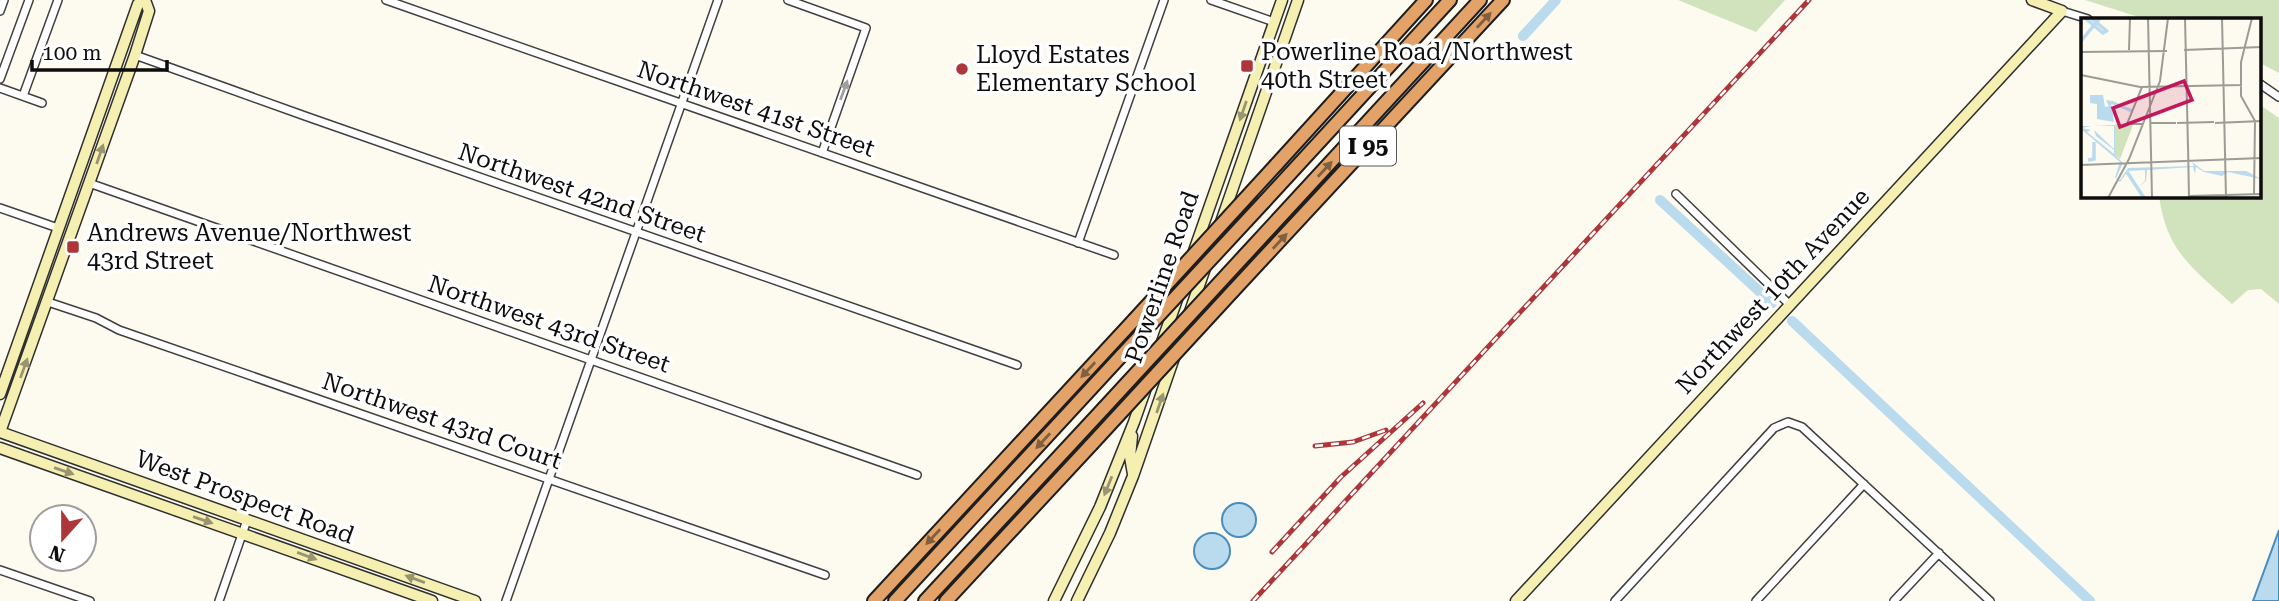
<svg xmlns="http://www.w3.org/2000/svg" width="2279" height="601" font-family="'Roboto Serif',serif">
  <rect width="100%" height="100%" fill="#fdfaef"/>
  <path fill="#d0e3bd" d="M1678,0H1785L1756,32Z
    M2085,0H2279V73L2260,63V19H2145Z
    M2260,105L2279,118V304L2261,289L2248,290L2232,304C2193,268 2167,253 2159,196H2260Z"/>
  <path fill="#badaee" stroke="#4a8dbc" stroke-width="2" d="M1222 520a17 17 0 1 1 34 0a17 17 0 1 1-34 0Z
    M2279,530V601H2253Z
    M1194 551a18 18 0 1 1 36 0a18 18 0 1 1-36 0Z"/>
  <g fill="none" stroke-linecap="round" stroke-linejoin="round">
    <path stroke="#badaee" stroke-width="10" d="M1523,36L1556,0
      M1660,200L1772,303
      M1792,321L2090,601"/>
    <defs>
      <path id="street" d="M386,0L1114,255
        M788,0L866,28L822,153
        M1211,0L1274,22
        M0,11L4,0
        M2062,11L2088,19
        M135,55L305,116L1017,365
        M0,79L29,0
        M2260,84L2279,97
        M0,88L42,103
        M23,96L58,0
        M89,183L917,475
        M1676,194L1789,304
        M0,208L58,228
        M1078,243L1164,0
        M48,302L96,318L119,330L825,575
        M0,570L90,601
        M219,601L247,520
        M506,601L718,0
        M1615,601L1774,428L1788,422L1802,427L1990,601
        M1756,601L1864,484
        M1894,601L1939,553"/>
      <path id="secondary" d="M0,394L138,4L145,0
        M0,432L475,601
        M0,432L135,55L149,11L145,0
        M1132,436L1130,457L1133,474
        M0,448L432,601
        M1054,601L1100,507L1134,422L1282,0
        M1077,601L1110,533L1133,476L1298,0
        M1516,601L2062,11L2032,0"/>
      <path id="highway" d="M1276,165L1426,0
        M1264,202L1450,0
        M1245,255L1480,0
        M1233,291L1503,0
        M874,601L1134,320
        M895,601L1122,355
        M925,601L1104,408
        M946,601L1091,445"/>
    </defs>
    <use href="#street" stroke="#404040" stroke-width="10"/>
    <use href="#secondary" stroke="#2f2f2f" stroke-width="13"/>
    <use href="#highway" stroke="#1e1e1e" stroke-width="16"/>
    <use href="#street" stroke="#fff" stroke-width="7"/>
    <use href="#secondary" stroke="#f5efb2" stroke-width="10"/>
    <use href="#highway" stroke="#e2a268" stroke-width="12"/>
    <defs>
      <path id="rail" d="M1315,446L1353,442L1386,430
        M1272,552L1341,477L1423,403
        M1253,601L1809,0"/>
    </defs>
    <use href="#rail" stroke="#ac363a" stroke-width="5"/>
    <use href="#rail" stroke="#fff" stroke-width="2.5" stroke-dasharray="8" stroke-linecap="butt"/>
    <defs>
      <path id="highway-bridge" d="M1134,320L1276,165
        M1122,355L1264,202
        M1104,408L1245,255
        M1091,445L1233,291"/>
    </defs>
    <use href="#highway-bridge" stroke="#1e1e1e" stroke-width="16" stroke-linecap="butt"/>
    <use href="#highway-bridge" stroke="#e2a268" stroke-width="12"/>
  </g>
  <defs><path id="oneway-solid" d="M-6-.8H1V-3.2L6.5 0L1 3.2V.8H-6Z" transform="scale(1.75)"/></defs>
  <g fill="#825f3f">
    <use href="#oneway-solid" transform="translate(1484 20) rotate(-47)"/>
    <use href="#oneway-solid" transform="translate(1325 169) rotate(-47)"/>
    <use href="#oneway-solid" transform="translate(1280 241) rotate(-47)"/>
    <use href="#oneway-solid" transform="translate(1088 370) rotate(133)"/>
    <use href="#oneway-solid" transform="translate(1043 441) rotate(133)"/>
    <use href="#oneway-solid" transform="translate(933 537) rotate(133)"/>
  </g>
  <use fill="#9e9e9e" href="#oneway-solid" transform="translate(844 90) rotate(-70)"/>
  <g fill="#989570">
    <use href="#oneway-solid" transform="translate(1243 111) rotate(109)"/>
    <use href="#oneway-solid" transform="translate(100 154) rotate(-71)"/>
    <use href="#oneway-solid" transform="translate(24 368) rotate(-70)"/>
    <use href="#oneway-solid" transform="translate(1160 403) rotate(-71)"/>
    <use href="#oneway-solid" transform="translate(64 471) rotate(19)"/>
    <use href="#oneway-solid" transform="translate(1108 486) rotate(112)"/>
    <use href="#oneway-solid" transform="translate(203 520) rotate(19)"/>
    <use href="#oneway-solid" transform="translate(307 556) rotate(20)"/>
    <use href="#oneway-solid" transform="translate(415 579) rotate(-160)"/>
  </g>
  <g fill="#ac363a" stroke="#fff" stroke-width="2.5">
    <rect x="1240" y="59" width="14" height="14" rx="3.5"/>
    <circle cx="962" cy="69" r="7"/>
    <rect x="66" y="240" width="14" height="14" rx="3.5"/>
  </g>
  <g text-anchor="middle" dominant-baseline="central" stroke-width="7" stroke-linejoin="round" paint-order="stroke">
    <rect fill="#fff" stroke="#565656" stroke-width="2" x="1340" y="126.5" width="56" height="39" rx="5"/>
    <g font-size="23" font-weight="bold" fill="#0d0d0d">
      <text x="1368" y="146">I 95</text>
    </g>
    <g font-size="24" fill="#0d0d0d" stroke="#fff" text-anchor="start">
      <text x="1261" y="52">Powerline Road/Northwest<tspan x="1261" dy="28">40th Street</tspan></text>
      <text x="976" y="55">Lloyd Estates<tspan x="976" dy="28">Elementary School</tspan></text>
      <text x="87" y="233">Andrews Avenue/Northwest<tspan x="87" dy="28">43rd Street</tspan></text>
    </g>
    <g font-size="24" fill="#0d0d0d" stroke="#fff">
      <text transform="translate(756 109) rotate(19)">Northwest 41st Street</text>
      <text transform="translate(582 193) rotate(19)">Northwest 42nd Street</text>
      <text transform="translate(1162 277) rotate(-71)">Powerline Road</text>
      <text transform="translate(1773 291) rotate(-47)">Northwest 10th Avenue</text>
      <text transform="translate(549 324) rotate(19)">Northwest 43rd Street</text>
      <text transform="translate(442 421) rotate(19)">Northwest 43rd Court</text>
      <text transform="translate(245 497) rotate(20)">West Prospect Road</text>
    </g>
  </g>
  <g transform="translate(2081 18)">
    <rect width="180" height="180" fill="#fdfaef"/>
    <path d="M34,106L52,107L39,141L34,137Z" fill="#d0e3bd"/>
    <path d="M9,77H22L24,89L28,88L25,82L30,83L33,104L16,101V86L9,85ZM34,107V137L42,145L35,160L39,162L47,150L113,148L111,144L123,153H165L180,161L147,154L141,158L123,154L115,149L114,156L112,149L66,152L65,163L57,169L64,163V152L47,153L39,164L34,159L39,144L0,111V108H10L1,110L10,112L6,114L33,136V132L15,118L13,112L33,131V108H13Z" fill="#badaee"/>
    <path fill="none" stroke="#badaee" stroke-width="3.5" d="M4,0L22,15L25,13M10,0L27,14M0,23L19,0M30,84L51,93M7,142L13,141V124M46,154L63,180"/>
    <path fill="none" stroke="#9d9b95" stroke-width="2" d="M67,0L71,180M104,0L107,130M141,0L145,180M171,0L160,44V78L174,103L173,176M48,32L49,0M103,32L181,29M0,34L86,33M0,57L59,69L161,67M61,69L46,106H61M69,105H95M96,105L133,104M134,105L181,103M107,127L108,180M0,147L181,140M108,178L181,176M27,180L48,141L79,63L87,0"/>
    <path fill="#c2185b" fill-opacity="0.15" stroke="#c2185b" stroke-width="3.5" d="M103,63L111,82L39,109L32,90Z"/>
    <rect width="180" height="180" fill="none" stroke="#0d0d0d" stroke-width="3.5"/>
  </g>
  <g transform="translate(63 538) rotate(201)"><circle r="33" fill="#ffffff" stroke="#9e9e9e" stroke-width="2"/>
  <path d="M0-5L12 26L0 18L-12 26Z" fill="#ac363a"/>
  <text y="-10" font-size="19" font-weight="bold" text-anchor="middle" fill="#0d0d0d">N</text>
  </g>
  <path d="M32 60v10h135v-10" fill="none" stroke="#0d0d0d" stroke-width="3.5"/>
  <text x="42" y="60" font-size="21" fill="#0d0d0d" stroke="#ffffff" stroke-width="5" paint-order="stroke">100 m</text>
</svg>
